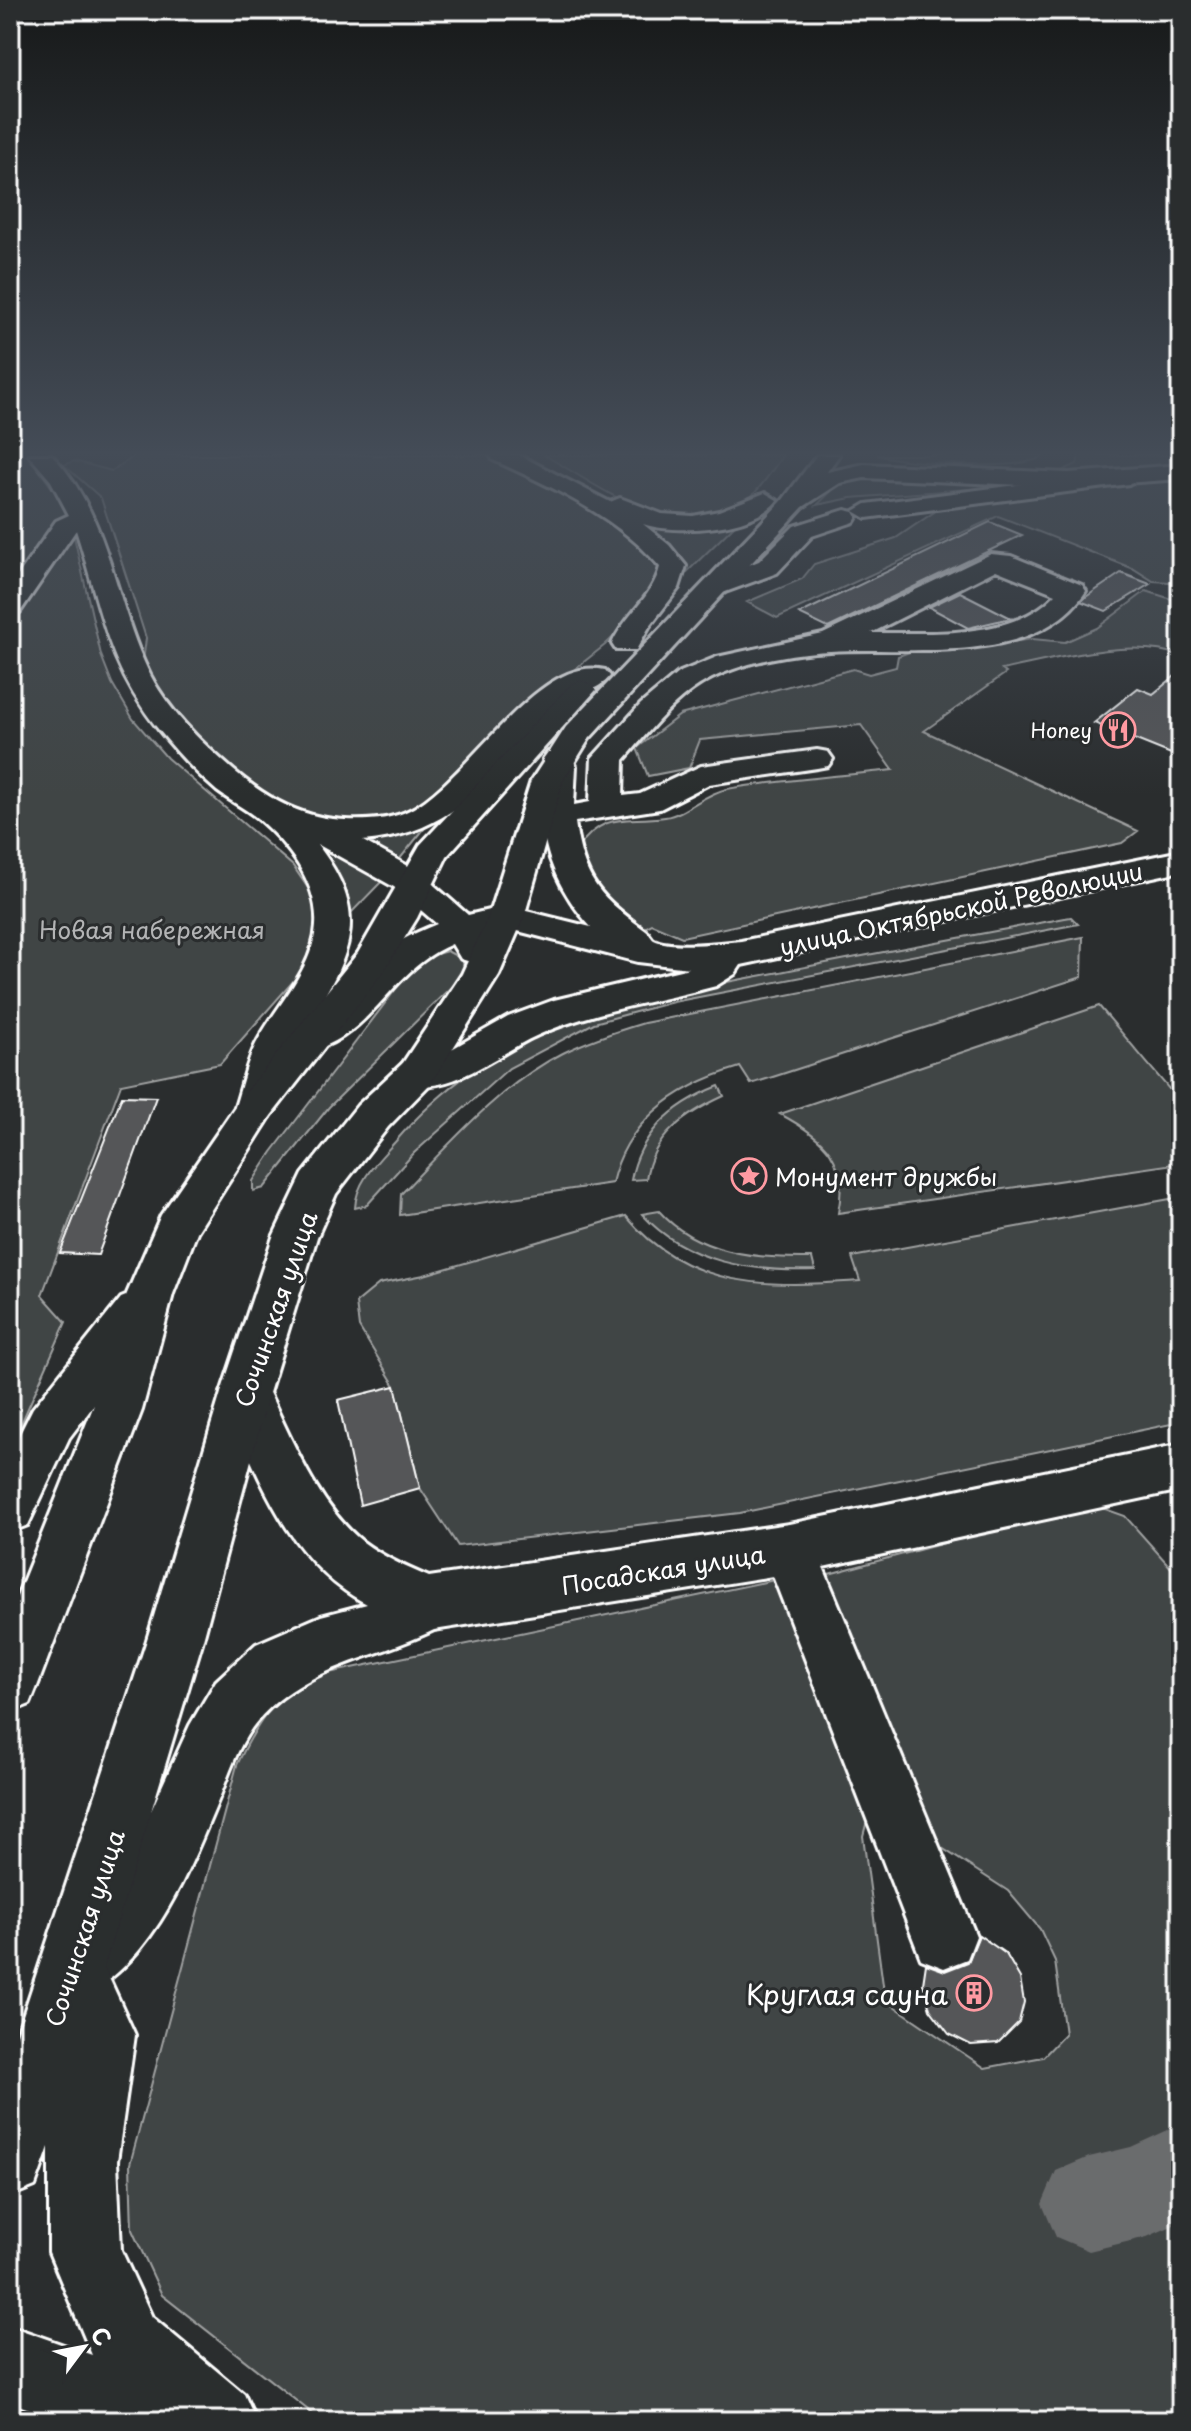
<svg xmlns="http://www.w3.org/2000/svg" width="1191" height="2431" font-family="'Playpen Sans',sans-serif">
  <rect width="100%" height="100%" fill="#2a2d2e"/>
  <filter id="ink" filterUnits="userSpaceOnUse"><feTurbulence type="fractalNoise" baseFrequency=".0125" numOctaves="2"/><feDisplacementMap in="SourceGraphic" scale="16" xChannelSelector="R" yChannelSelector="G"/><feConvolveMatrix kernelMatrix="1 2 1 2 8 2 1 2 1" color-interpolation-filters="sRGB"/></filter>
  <g filter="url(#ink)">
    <path fill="#414445" stroke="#a0a2a2" stroke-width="2" d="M10,455H28L68,510L101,655L112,683L133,719L167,758L293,866L312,894L317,923L304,969L220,1064L121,1084L42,1295L66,1322L10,1449Z
      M136,455H489L565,494L615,526L664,566L646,605L605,645L546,692L462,778L399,818L348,825L303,815L255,789L216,757L169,707L143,662L146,638L101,498L64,465L74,461L112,471Z
      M544,455H783C770,473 754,500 733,510C668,542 598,485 544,455Z
      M877,455H1044C1024,473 905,463 877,455Z
      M1079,455H1181V468L1144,473H1057L1077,464Z
      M1181,474V592L1170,582L1153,581L1134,569L998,516L777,618L747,602L802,579L814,564L896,538L952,500Z
      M867,476L1048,483L851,498L817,505L842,481Z
      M623,513C661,528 699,537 739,521L682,577Z
      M1146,591L1181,602V656C1132,637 1054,659 1002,670L1006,673L924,731L1138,831L1122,843L682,937L652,924L639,931L628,926L580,867L577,849C605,810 624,823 665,817C686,814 705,793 727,789C781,780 838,776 893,770L861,725L700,740L689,768L648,776L637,748L680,715L853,669L869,674L896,667L898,656L921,648L955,650L1032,639L1065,642L1097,628Z
      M428,824L395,865L344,838Z
      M304,835L384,879L352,912L339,879Z
      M1071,917L1078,924L673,1002L594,1023L509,1068L414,1153L367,1205L355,1208C356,1181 378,1161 395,1142C501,1017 634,1000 785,971C880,952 975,935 1071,917Z
      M1083,937L1082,977L751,1084L740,1067C679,1085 627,1118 612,1183L400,1215L401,1194C449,1144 501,1084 563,1053C589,1040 617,1031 644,1023Z
      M447,951L462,959L465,970L455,983L329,1107L264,1188L253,1191V1181L272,1152L405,977L422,958Z
      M1099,1006L1181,1103V1163L838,1213C849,1160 825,1138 780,1114Z
      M719,1086L724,1096C687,1113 652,1136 646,1179L631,1180C640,1132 675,1103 719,1086Z
      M1181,1197V1422L740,1513L458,1546L420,1488L395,1386L359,1327L356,1303L379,1284L424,1275L626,1216C688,1291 770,1287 860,1281L852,1257Z
      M659,1211C697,1254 757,1259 812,1258L815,1270C752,1272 686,1263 642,1214Z
      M1091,1504L1125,1516L1181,1579V2421H322L162,2295L132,2230L130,2164L237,1765C258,1721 271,1700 314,1676L789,1577L874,1794L863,1836L885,2000L985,2068L1043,2057L1065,2034L1055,1961L1040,1929L1008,1891L939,1846L825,1575Z"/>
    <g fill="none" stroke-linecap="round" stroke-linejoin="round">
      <path fill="#6a6c6d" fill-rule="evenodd" d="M1181,2124V2222L1147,2237L1089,2251L1056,2237L1042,2204L1056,2171L1089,2157L1131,2147Z"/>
    </g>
    <path fill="#555758" stroke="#fff" stroke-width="2" d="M990,522L1022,535L828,628L799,614Z
      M1121,573L1150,584L1106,611L1080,601Z
      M960,592L1011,618L968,628L929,607Z
      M1181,671V758L1094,723L1138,688L1153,694Z
      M122,1096L156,1097L98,1255L60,1253Z
      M395,1386L420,1488L360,1505L338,1400Z
      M979,1935L1006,1954L1020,1978L1024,2002L1019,2022L998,2043L971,2045L949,2034L930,2009L923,1984L926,1964L945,1971L968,1962Z"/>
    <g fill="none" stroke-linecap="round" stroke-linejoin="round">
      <defs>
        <path id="minor" d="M29,455H52C108,514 112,590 144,662C160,700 192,734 223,761C258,793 296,818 345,820C367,821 391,820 410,810C468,781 538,653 605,670L610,676C599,692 568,696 552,708C492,774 459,833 363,841L419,872L468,915L506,906L591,927C562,895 544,858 542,815C541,796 546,778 543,759L548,752H570L576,766L574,805L590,802L592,758L641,704L678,673L717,657L823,634L991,554L1011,556L1082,585L1086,591C1033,669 912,645 830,651C792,653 747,661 712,678C676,695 650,731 624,760L623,796L640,794L701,766L817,750L828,752L833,759L828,766L817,768L709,784L660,809L575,822C583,882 601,897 646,931C650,934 651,938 654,940C671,949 722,943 741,941L1181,851V871L741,965L735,974L716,986C657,1002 594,1010 538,1035C497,1053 452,1097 403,1083L397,1073L403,1063L450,1050L508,1017L554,1000L689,968L638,962L506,928L482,934L492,951L487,959L474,963L461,959L452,944C390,970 375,1033 311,1051L295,1044L270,1117L256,1122L242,1117L235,1107C242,1086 246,1064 256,1044C276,1005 313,971 316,926C319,884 288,844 257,818C245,808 230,801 217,791C196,773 176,751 159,730C106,664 101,607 76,530L20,612L10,614V587L56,521L69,515L51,481ZM996,570L1056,594C1012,641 930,632 871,633ZM317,844L394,887L437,924C414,933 395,942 376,959C352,981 337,1009 307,1024C351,955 372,916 317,844Z
          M1121,472L1129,474L1133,479L1129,484L866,518L854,511L866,504Z
          M845,510L854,512L857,517L854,522L812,536L777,573L717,595L708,593L704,587L708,581L759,561L794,526Z
          M245,1372L262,1378C289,1432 315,1504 363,1542C383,1557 407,1568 429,1577L789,1524L1181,1444V1490L823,1567L976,1936L967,1959L944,1968L921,1959L773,1576L434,1630C372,1660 305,1666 258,1720C240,1740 230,1771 220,1796C188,1872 152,1969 71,2002L48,1993L39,1970L48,1947L96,1905L152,1809L190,1725L216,1681L256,1644L321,1616L367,1604C286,1562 257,1471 221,1393L228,1378Z"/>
        <path id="major" d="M490,455H519L610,502L620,498L662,514L693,516L719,511L765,493L777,500C756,530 675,535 643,524L669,545L686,566L679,588L649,627L636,650H616L612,644C624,616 653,597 660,567C618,517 551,486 493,460Z
          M817,455H839L827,472L864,464L1068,473L1181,465V479L1068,487L864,478L840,483L803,507L589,739L563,781L524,917L499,975L431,1083L388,1127L336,1194L317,1237L269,1393L202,1643L104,1967L135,2035L117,2161L121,2250L152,2317L244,2394L256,2421H63L10,2402V2326L92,2355L49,2252V2147L35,2186L10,2196V2055L146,1643L221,1393L273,1237L303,1174L358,1105L403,1063L462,974L488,917L531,781L566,727L782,501Z
          M581,681L591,684L596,690L447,856L417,918L384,971L270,1117L197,1232L173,1294L142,1410L38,1684L30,1704L10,1712V1614L94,1405L69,1438L28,1525L10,1532V1454L33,1408L121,1298L126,1296L161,1215L242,1097L358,953L420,845L571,684Z"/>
      </defs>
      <use href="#minor" stroke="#fff" stroke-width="6"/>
      <use href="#major" stroke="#fff" stroke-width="6"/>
      <use href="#minor" fill="#2a2d2e" fill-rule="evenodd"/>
      <use href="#major" fill="#2a2d2e" fill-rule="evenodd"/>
    </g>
  </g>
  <linearGradient id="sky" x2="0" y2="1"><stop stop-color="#171919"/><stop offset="0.57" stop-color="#444c57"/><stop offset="1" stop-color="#444c57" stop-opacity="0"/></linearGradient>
  <rect width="1191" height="795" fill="url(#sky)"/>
  <defs>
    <symbol id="restaurant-ring" viewBox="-11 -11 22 22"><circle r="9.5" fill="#2a2d2e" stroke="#ff9aa2" stroke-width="1.5"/><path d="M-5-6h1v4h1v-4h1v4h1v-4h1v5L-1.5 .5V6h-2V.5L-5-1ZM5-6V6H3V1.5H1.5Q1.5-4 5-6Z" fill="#ff9aa2"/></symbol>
    <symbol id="sight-ring" viewBox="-11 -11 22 22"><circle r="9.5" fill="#2a2d2e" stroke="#ff9aa2" stroke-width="1.5"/><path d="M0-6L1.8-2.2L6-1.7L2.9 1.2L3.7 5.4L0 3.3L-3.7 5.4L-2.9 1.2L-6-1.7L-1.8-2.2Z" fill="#ff9aa2"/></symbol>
    <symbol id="building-ring" viewBox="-11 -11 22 22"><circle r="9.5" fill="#2a2d2e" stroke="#ff9aa2" stroke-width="1.5"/><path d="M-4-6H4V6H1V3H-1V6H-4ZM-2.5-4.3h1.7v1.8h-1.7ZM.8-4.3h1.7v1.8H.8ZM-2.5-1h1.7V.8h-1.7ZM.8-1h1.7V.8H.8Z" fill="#ff9aa2"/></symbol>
  </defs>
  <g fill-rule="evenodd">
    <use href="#restaurant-ring" x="1098" y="710" width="40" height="40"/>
    <use href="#sight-ring" x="729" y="1156" width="40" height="40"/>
    <use href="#building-ring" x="954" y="1973" width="40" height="40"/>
  </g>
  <g text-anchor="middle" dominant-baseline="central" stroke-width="6" stroke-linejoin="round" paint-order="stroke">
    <g font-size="20" fill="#fff" stroke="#2a2d2e" text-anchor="end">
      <text x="1092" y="730">Honey</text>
    </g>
    <g font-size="24" fill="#fff" stroke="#2a2d2e">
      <text transform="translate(961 908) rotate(-12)">улица Октябрьской Революции</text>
      <text transform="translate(275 1309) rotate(-71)">Сочинская улица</text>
      <text transform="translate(663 1569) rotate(-9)">Посадская улица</text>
      <text transform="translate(84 1928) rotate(-72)">Сочинская улица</text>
    </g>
    <g font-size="24" fill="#b3b4b5" stroke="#2a2d2e">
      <text x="152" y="929">Новая набережная</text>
    </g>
    <g font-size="24" fill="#fff" stroke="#2a2d2e" text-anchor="start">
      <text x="775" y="1176">Монумент дружбы</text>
    </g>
    <g font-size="28" fill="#fff" stroke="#2a2d2e" text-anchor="end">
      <text x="948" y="1993">Круглая сауна</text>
    </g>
  </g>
  <rect width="1191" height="2431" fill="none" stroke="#2a2d2e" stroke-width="40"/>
  <rect x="20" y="20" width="1151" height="2391" fill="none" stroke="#fff" stroke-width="3" filter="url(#ink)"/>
  <g transform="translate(84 2347) rotate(58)" stroke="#2a2d2e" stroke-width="6" paint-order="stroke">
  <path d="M0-6L14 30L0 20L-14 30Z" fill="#ffffff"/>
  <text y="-12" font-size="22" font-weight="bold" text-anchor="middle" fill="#ffffff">С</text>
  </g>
</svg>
